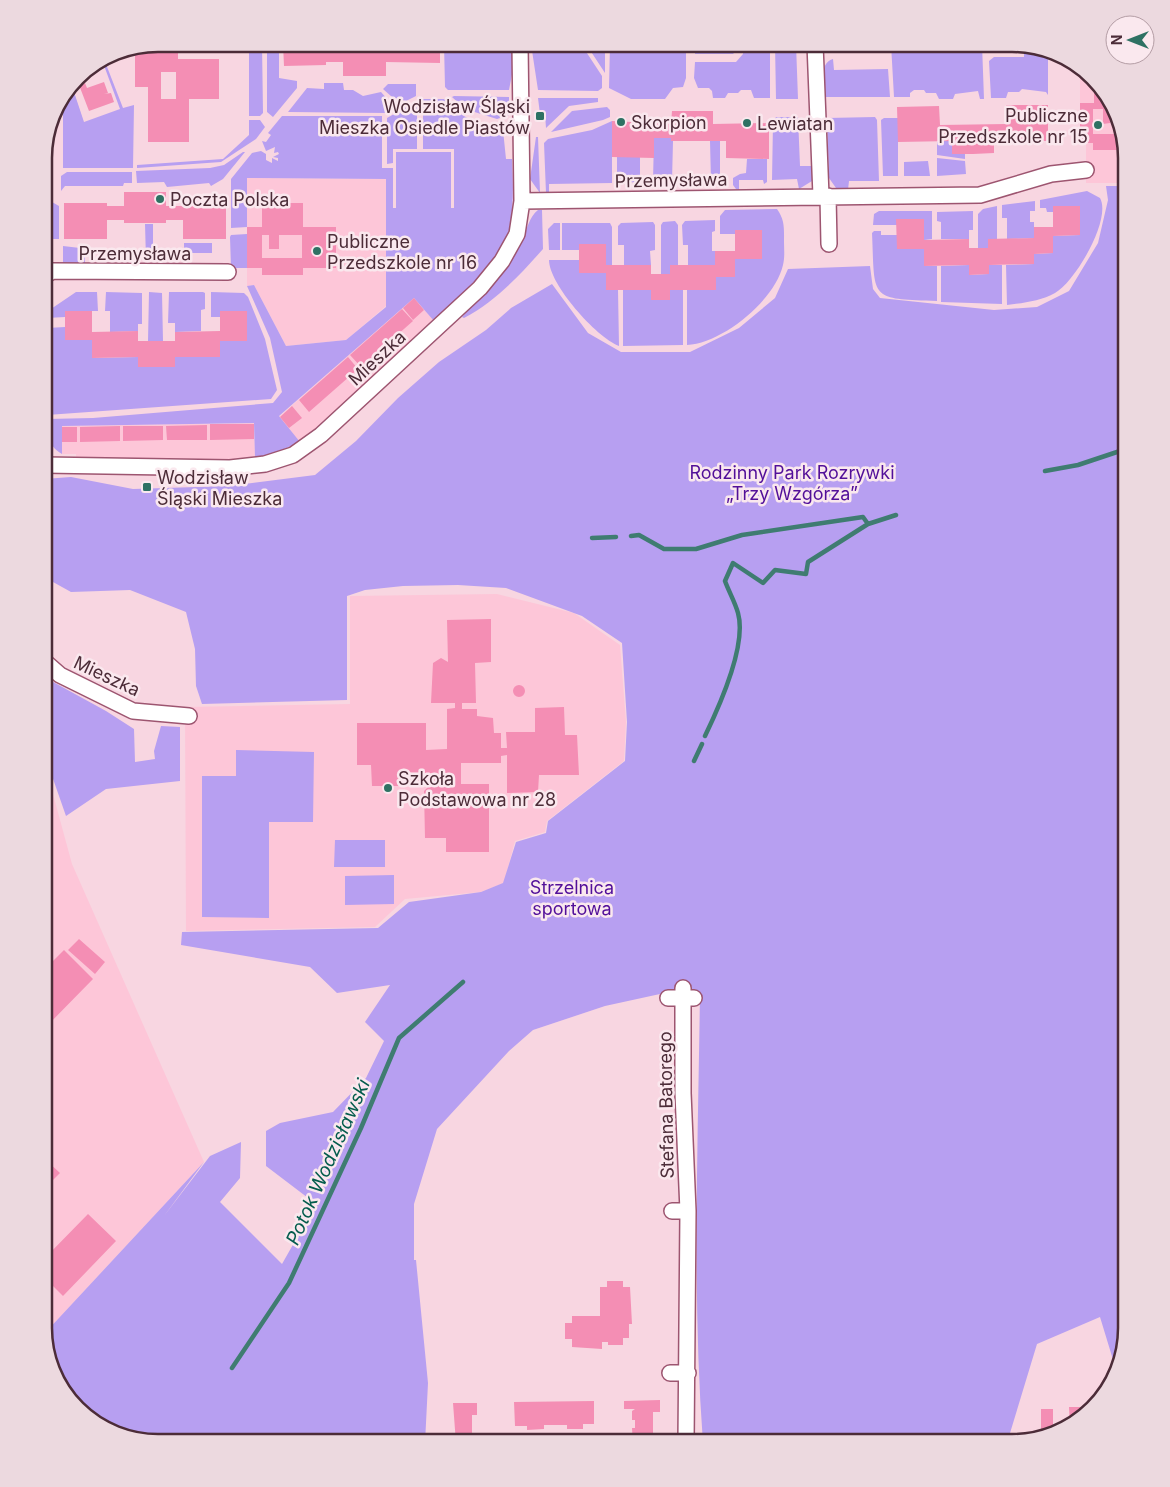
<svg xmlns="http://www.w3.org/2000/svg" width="1170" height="1487" font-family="Inter,sans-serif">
  <rect width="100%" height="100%" fill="#f8d6e1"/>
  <path fill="#fdc6d8" d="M1080,70L1107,95L1126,159V183H1086V144L1080,143Z
    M247,178L386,179V306L346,340L286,346L254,285L247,286Z
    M414,297L434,321L318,429L300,442L279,417Z
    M254,423L255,458L230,461L76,459V454H62L61,426Z
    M497,594L574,613L620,645L626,722L624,761L547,821L545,832L515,841L504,883L481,892L405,899L375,927L186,931L185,707L350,704V596Z
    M44,761L72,864L204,1162L45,1333Z"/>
  <path fill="#b79ff1" d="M249,44H262L263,113L260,116H249Z
    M267,44H279V78L297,81V88L273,117L267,112Z
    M444,44H512L513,69L509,90H448L445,87Z
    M531,44H581L602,76V88L598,91L538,90Z
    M586,44H605V73Z
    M610,44H686V78L683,87L673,88L665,99H631L609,88Z
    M695,44H737V50L733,54H695Z
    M743,44H770V98H754L751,90H741L738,93H728L725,98H713L712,91L709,88H698L694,78L695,62H736L743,54Z
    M775,44H796L798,99H776Z
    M891,44H982L984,99H980L978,91L955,94L953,99H939L936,93H926L924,90H914L910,93V97H894Z
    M1024,46L1048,53V95L1046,92L1022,89L1019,92H1008L1006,98H991L989,61L994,57H1024Z
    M104,59L123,108L134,105L133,168H63V99L72,86L84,122L120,109L102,60Z
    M833,59L834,70L888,69L890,97H825C825,85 818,63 833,59Z
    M324,83H343L344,90H353L363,96L381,92L389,101L401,104L387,113L288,112L307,88L324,89Z
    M388,84H416V96L406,101L392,97L383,89Z
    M454,96L509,97V115L497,119L465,109L452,97Z
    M538,98H598V102L569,106L546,128L545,114H540Z
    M423,99H444C459,119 481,123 503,130L506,159H512C513,180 514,204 510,225C504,260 459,296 434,321L414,298L279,416L300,442L275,453L255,458L254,423L62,426V454C47,445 47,434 47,419L93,418L273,403L282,392L270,338L247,286L254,285L286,346L346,340L386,307V179L247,178V227L231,228V179L252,153L261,151L266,154V160L272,163V158L278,161V158L273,157L279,154L278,152L274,153L275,147L266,151L262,141L266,142L271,135L268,133L282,116H382V168H393V208H396V152H451V208H454V149H423Z
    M417,101V149H393V163L387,164V118Z
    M607,107L610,110V117L603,120L551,132L572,111Z
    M776,117H798L800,166H814L812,181L799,189L797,179L772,180L773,123Z
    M875,117L877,120L879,181H849L848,190L836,188L829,178L827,118Z
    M884,118H898V176H883L881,120Z
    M249,120H260L265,127L256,139L221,162L137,168V165L223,159L249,135Z
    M612,121V183L549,184V193H546L544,143L548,139L592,130Z
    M536,137H538L540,193L530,179Z
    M654,138H671L673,141L672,181H653Z
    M710,141H720V181H711Z
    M940,141H952V154H965V159L937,155V142Z
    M243,152H245L223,179L211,186L209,183L167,187L164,182L137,183L136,171L210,168L224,165Z
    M617,157H640V182L617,183Z
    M937,158L965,161L966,174L937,176Z
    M747,159H767V182L764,184L763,180H739V190L736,189L733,185V178L740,174L746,173Z
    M928,161L930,176H904V162Z
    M67,172H132V183H124L123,186H65L61,191V176Z
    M1106,186H1126V1328L1112,1382L1114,1363L1100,1317L1037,1344L1007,1443H703C692,1294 698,1143 700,993L660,994L605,1006L533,1030L509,1051L437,1129L414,1204V1260H416L428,1383L425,1443H159L102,1428L63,1392L45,1333L204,1162L164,1216L210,1156L241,1142L240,1178L220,1202L282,1264L316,1204L266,1166V1131L280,1123L333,1112L366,1078L384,1041L365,1022L390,985L337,993L310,967L181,945L182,932L378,928L409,902L481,892L503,883L516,842L546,833L548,821L625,761L627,722L622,643L582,616L506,588L458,585L403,586L365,590L347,596V700L202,704L196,686L195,649L186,612L130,590L71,592L44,577V479L71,477L133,489L229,486L315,475L356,441L398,398L439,362L486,330L511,308L552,284L588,333L621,352H690L739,328L775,298L788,269L870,266L873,289L880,298L994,310L1037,307L1069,291L1098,243L1108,200Z
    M1087,191L1100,198C1112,219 1075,282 1055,293C1041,301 1023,303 1007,305L1006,265L1034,264V254L1053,253V236L1080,235V206H1053V212H1047L1046,208H1040V200Z
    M1035,201V211H1030V222H1034V238L1007,239V218H1002V205Z
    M44,202H52L59,206V239H44Z
    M997,206V239H989L988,248H978V214L983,209Z
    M777,209C785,220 784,229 784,242C784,249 785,257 783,265C775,300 723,343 687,345V290H715L716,277L735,259H762V230H735V234H720V216L725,210Z
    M538,210H542L543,249C519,276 496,301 464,318L462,317C485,293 507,266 523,237C528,228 529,217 538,210Z
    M879,211H932V239L924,240V219H897V225H873L874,214Z
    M973,211V230H969V239H941V222L937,221V212Z
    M715,220V231L712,232V251H715V265H688V245H683L682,225L685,221Z
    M675,221L678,225V265L670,274H661V225L663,222Z
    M653,222L655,225V250L650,251L651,265H624V245H618V226L621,223Z
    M554,223H560V250H549L548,229Z
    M562,223H610L612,227V265H606V244H579V250H562Z
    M145,224H153V259H146Z
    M874,231H881V235H897V249H924V266H937V301C868,299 875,299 872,233Z
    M247,234V268H231L230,237L231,235Z
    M184,243H212V253H184Z
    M63,246L80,248L85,255V263H63Z
    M549,260H579V273H606V290H618L619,346C596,337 549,284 549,260Z
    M969,265L970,275L988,274L989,265H1002V304L941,302V266Z
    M623,290H651V300H670V290H683V345L623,346Z
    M76,292H97L98,311H65V317L47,318L48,311Z
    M106,292L142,293V324H138V331L110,332V311H105Z
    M149,292L162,293L163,341H148Z
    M169,292H203L205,293V309L201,310V331L175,332V323H168Z
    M211,292L244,293L248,297L265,339L277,390L271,399L47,415V328L65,327V340H92V358L138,357V367H175V357H220V341H247V311H220V317H211Z
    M44,677L106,711L134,729L135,762L155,759L154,751L161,726L180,727V781L106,789L66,816L44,753Z
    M236,750L314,752L313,822H269V918L202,917V776H236Z
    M335,840H385V867H334Z
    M394,875V904L345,905V876Z"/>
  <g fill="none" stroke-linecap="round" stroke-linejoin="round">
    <path stroke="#3f7c71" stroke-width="4.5" d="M1045,471L1078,465L1126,449
      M631,536L639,535L664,549H696L742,535L863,517L868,524
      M592,538L616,537
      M705,736C719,707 747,645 738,613C735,602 729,592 725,581L733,563L763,583L775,570L806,574L808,562L868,524L896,515
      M694,761L702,744
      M232,1368L289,1283L361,1128L399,1038L463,982"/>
  </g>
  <path fill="#f48eb4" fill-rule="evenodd" d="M283,44H326V49H343V44H386V46H398V44H440V63L386,62V76H343V62H326V65L284,66Z
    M149,46H178V59H219V99H189V142H148V87H135V49ZM161,72H176V99H161Z
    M104,82L108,93L104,94L111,93L114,102L89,111L79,85L85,83L87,88Z
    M1094,83L1107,95L1111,109L1110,123L1103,124V109H1093V134H1119L1124,150H1093V143H1080V103H1094Z
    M1006,105H1048V141L994,140V153L973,154H952V141L898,142L897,107L939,106L940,125L1006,124Z
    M672,111H713V124L769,123V159L726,158V141H671V138H654V158L612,157V121L671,124Z
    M53,120V173H44V151Z
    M124,192H166V206H183V203L226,202V239H183V220H166V223H124V220H107V239H64V203H107V206H124Z
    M262,203H303V227H336V268H303V275H262V268H247V227H262ZM262,235H269V249H279V235H302V258H262Z
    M1053,206H1080V235L1053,236V253L1034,254V264L989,265V274L969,275V265L924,266V249H897L896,219H924V240L969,239V248H988V239L1034,238V227H1053Z
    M735,230H762V259H735V277H716V290H670V300H651V290H606V273H579V244H606V265H651V274H670V265H715V251H735Z
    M414,298L424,310L413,320L403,308Z
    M402,309L413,321L361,367L350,355Z
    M65,311H92V332L138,331V341H175V332L220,331V311H247V341H220V357H175V367H138V357L92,358V340H65Z
    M348,357L358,369L309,412L299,400Z
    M292,406L302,418L289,428L280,417Z
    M210,424H254V439L210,440Z
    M207,425V440H167L166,426Z
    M120,426V441L80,442V427Z
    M123,426H163V440L123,441Z
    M62,427H77V442H62Z
    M491,619V662L475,663L476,703H462V709H477V716L493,718L494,733H501V748H507L506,732H535V708L564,707L565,735H577L579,775H539L538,792L507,793V755L501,756V763H461V784H489V852H446V838H425L424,791L431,784L429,781L427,779L419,786H372L371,765H357V723H426V750L447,749V709L455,708V703H431L433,663L441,658L448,662L447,620Z
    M513 691a6 6 0 1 1 12 0a6 6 0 1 1-12 0Z
    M79,939L105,962L95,974L68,950Z
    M64,950L93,979L44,1029V970Z
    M46,1160L60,1173L44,1189V1162Z
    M88,1214L116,1241L63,1296L44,1277V1259Z
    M607,1281H623V1287H630L632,1324H629V1338H623V1345H608V1342H602V1349L572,1347V1339H565V1323H572V1316H600V1287H607Z
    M660,1400V1412H653V1442L658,1443H633L632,1428H635V1420H632V1411L635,1409H624V1401Z
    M594,1401V1424H583V1429H567V1425H544V1429L527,1430V1426H515L514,1402Z
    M453,1403H477V1415H472V1443H456Z
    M1069,1407H1091L1075,1424L1070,1426Z
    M1041,1409H1053V1431L1041,1434Z"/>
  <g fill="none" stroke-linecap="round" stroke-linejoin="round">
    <defs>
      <path id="street" d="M815,44L821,196
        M828,196L829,244
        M522,201L980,195L1051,174L1086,170
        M44,276L53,271L228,272
        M44,465L230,468L265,464L293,455L321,435L480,288L502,261L517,234L522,201L520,44
        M44,661L60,675L133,711L189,716
        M683,988V1093L688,1211L686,1443
        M668,998H694
        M672,1211H688
        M670,1373H688"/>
    </defs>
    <use href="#street" stroke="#9d5570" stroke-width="18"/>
    <use href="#street" stroke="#fff" stroke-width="15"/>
  </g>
  <g fill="#2e7163" stroke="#fae8ee" stroke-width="2">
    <rect x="535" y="111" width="10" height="10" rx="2.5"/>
    <circle cx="621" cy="122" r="5"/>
    <circle cx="747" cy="123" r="5"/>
    <circle cx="1098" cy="125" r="5"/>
    <circle cx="160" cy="199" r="5"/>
    <circle cx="317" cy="251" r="5"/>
    <rect x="142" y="482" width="10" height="10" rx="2.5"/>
    <circle cx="388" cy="788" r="5"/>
  </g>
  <g text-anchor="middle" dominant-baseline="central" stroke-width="5" stroke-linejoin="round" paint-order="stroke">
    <g font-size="18" fill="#4c2c38" stroke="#fae8ee" text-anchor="start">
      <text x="530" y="106" text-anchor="end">Wodzisław Śląski<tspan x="530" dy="21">Mieszka Osiedle Piastów</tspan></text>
      <text x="1088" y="115" text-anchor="end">Publiczne<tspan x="1088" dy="21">Przedszkole nr 15</tspan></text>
      <text x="631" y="122">Skorpion</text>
      <text x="757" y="123">Lewiatan</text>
      <text x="170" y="199">Poczta Polska</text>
      <text x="327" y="241">Publiczne<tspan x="327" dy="21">Przedszkole nr 16</tspan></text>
      <text x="157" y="477">Wodzisław<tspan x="157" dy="21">Śląski Mieszka</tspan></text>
      <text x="398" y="778">Szkoła<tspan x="398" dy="21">Podstawowa nr 28</tspan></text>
    </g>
    <g font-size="18" fill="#4c2c38" stroke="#fae8ee">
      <text transform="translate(671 180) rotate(-1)">Przemysława</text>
      <text x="135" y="253">Przemysława</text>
      <text transform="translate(377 358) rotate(-43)">Mieszka</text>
      <text transform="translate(107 676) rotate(25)">Mieszka</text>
      <text transform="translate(666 1105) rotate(-91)">Stefana Batorego</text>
    </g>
    <g font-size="18" fill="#520f99" stroke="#fae8ee">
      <text x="792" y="472">Rodzinny Park Rozrywki<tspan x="792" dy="21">„Trzy Wzgórza”</tspan></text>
      <text x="572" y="887">Strzelnica<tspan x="572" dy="21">sportowa</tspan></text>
    </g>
    <g font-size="19" font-style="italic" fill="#045c4d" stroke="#fae8ee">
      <text transform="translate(328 1162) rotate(-66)">Potok Wodzisławski</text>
    </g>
  </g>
  <path d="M0 0H1170V1487H0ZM158 52H1012A106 106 0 0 1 1118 158V1328A106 106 0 0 1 1012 1434H158A106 106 0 0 1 52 1328V158A106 106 0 0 1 158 52Z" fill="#ecd9df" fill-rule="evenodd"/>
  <path fill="none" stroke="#4c2c38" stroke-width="2.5" d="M158 52H1012A106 106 0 0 1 1118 158V1328A106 106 0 0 1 1012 1434H158A106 106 0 0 1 52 1328V158A106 106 0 0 1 158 52Z"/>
  <g transform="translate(1130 40) rotate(270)"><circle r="24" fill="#fae8ee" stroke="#b49da5"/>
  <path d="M0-4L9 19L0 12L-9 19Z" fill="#2e7163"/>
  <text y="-8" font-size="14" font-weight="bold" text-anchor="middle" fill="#4c2c38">N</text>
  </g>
</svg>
